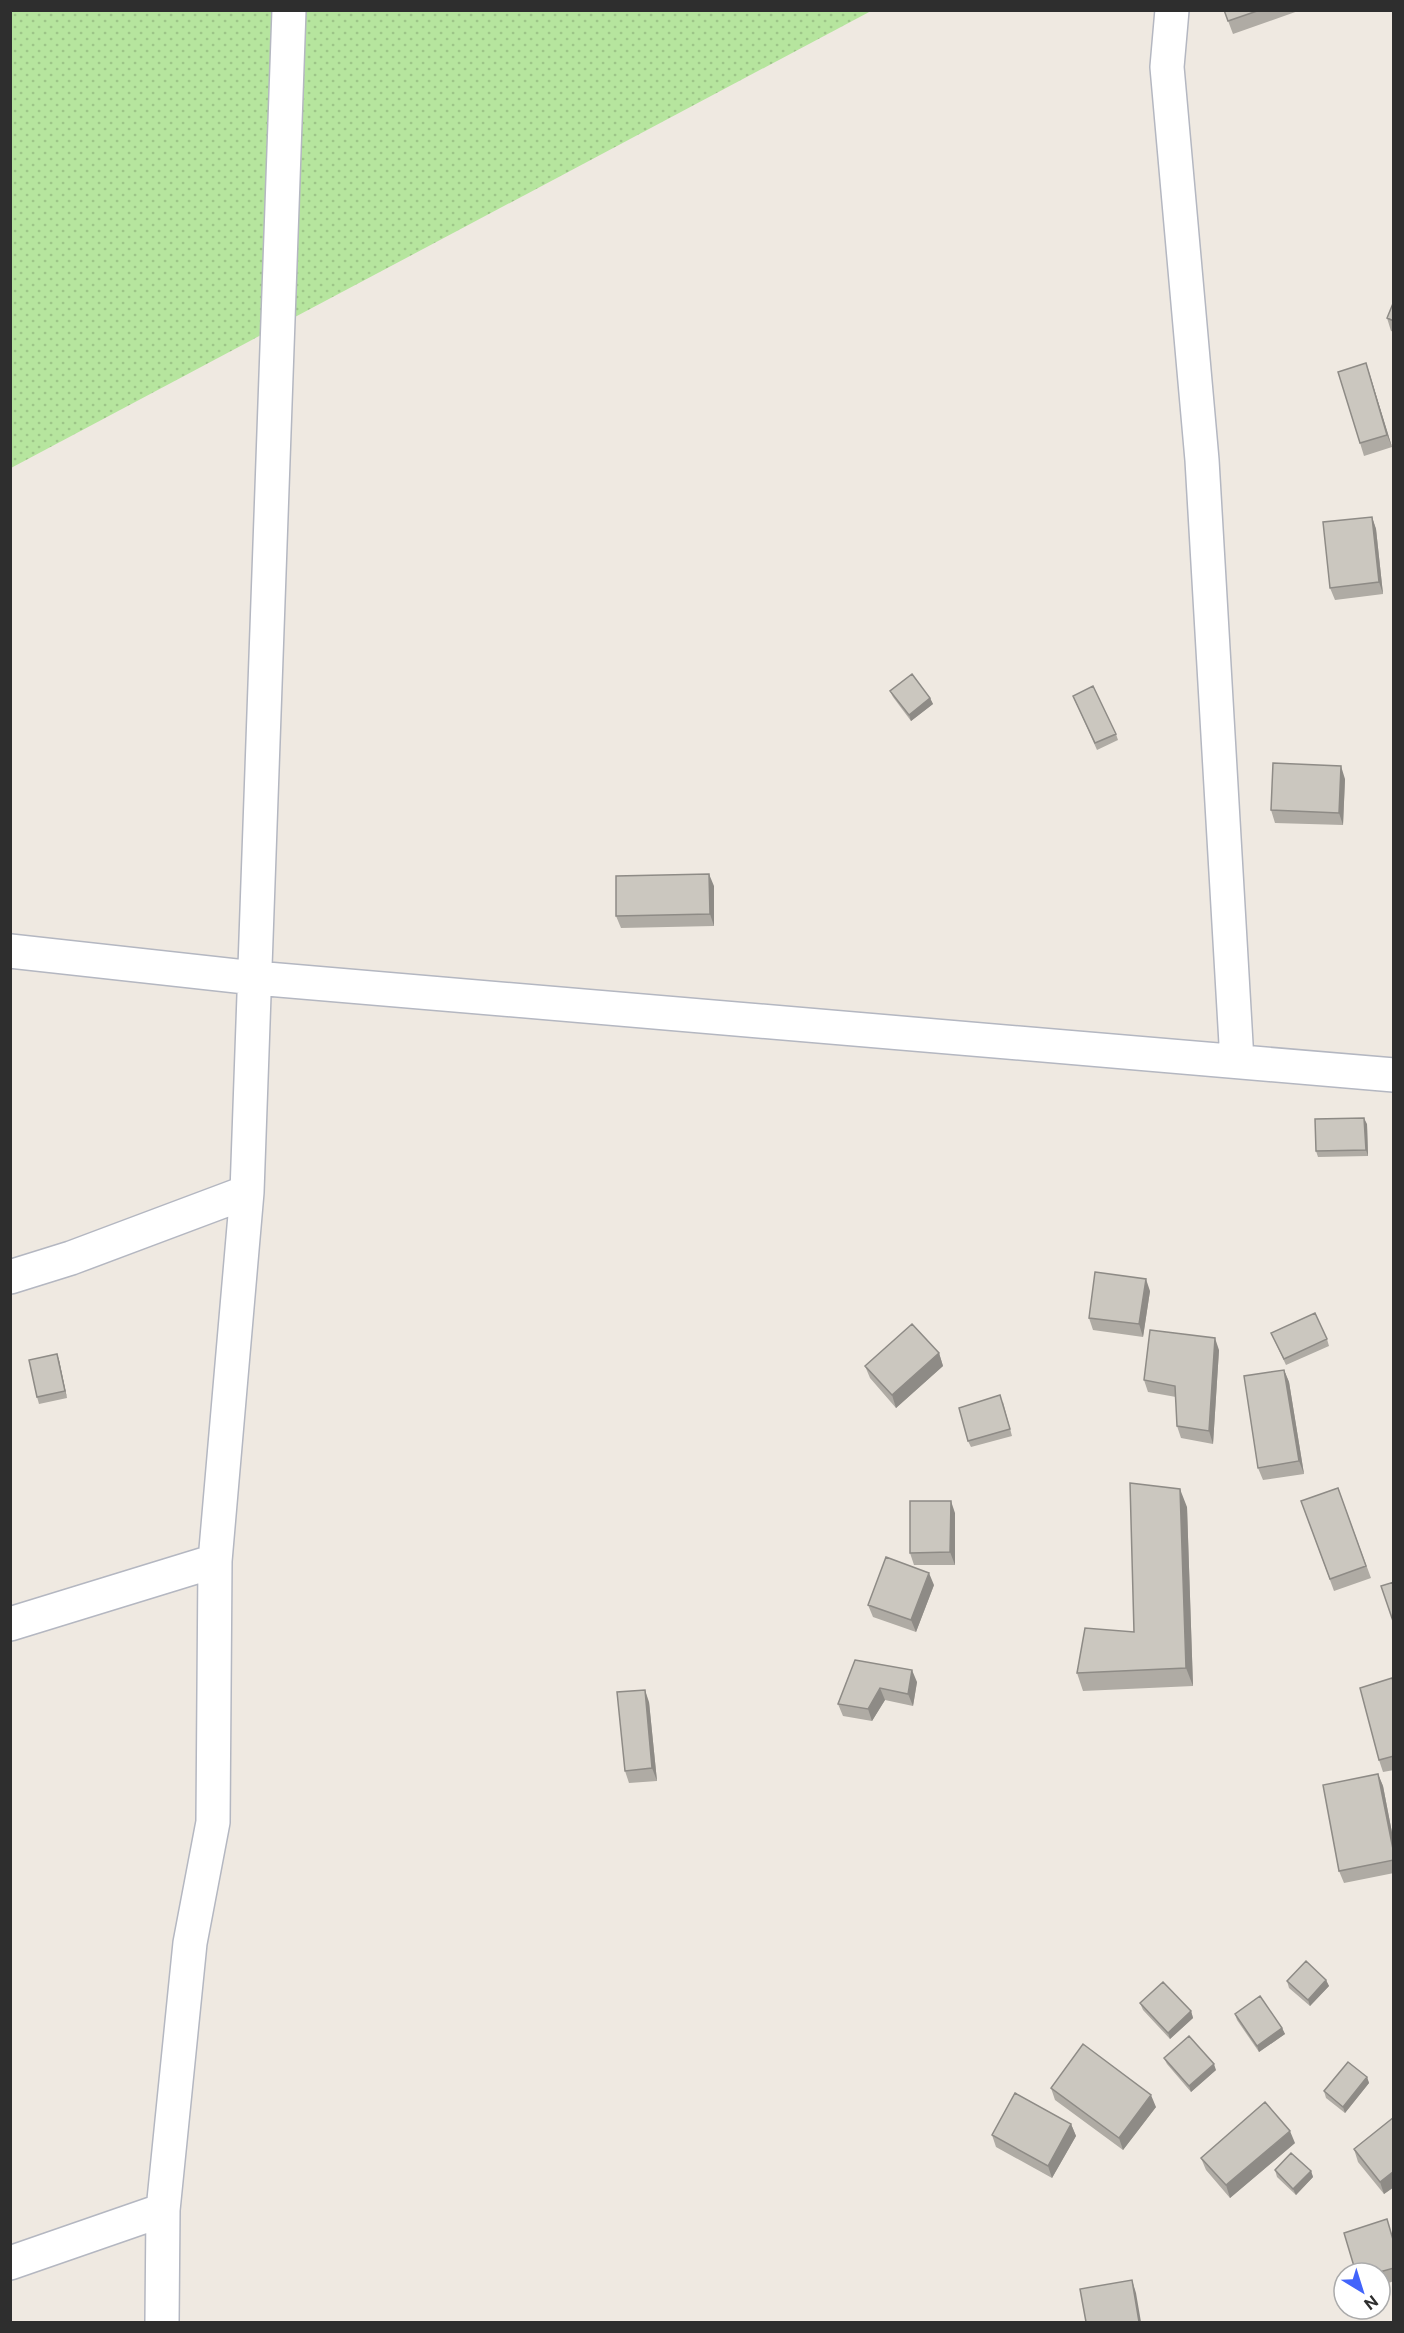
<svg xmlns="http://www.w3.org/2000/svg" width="1404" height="2333" font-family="'Public Sans',sans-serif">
  <defs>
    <pattern id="grass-dots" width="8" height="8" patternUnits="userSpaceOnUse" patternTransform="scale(1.5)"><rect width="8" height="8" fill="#b6e59e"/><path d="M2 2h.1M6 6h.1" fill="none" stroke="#9dc588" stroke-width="1.8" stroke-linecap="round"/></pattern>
  </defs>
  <rect width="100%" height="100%" fill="#efe9e1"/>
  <path fill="url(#grass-dots)" d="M11,11H871L11,468Z"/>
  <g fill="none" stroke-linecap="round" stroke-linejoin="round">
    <defs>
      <path id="minor" d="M1172,10L1167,67L1202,460L1237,1061
        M10,951L255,978L1394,1075
        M10,1277L71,1258L247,1192
        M10,1624L215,1561
        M10,2263L163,2210
        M162,2322L163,2210L190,1943L213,1822L215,1561L247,1192L289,10"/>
    </defs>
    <use href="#minor" stroke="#b4b7c1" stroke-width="36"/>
    <use href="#minor" stroke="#fff" stroke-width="33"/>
  </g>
  <path fill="#afaba4" d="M1224,10H1301L1233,34Z
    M1394,301V332L1391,331L1387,318Z
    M1366,363L1392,447L1364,456L1360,443Z
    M1372,517L1376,529L1383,594L1335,600L1330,588Z
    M890,691L930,698L933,704L911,721L893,697Z
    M1073,696L1116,734L1118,740L1097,750Z
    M1345,779L1343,825L1275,823L1271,810Z
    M714,886V926L621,928L616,916Z
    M1367,1124L1368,1156L1318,1157L1316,1151Z
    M1150,1291L1143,1337L1093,1330L1089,1318Z
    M1271,1333L1327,1339L1329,1346L1286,1365Z
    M1219,1350L1213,1444L1181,1438L1177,1426L1176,1397L1148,1392L1144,1380Z
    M939,1353L943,1366L896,1408L870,1378L865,1366Z
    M57,1354L59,1360L67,1398L39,1404L37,1397Z
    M1284,1370L1289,1382L1304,1474L1263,1480L1258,1468Z
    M1003,1402L1012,1436L971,1447L968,1441Z
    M1338,1488L1371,1578L1334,1591L1301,1501Z
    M1187,1507L1193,1686L1083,1691L1077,1673L1134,1632Z
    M955,1513V1565H914L910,1553Z
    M934,1585L916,1632L873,1617L868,1605Z
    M855,1660L917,1682L913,1706L885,1700L872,1721L843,1716L838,1704Z
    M1394,1682V1770L1383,1772L1379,1760Z
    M649,1702L657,1781L629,1783L625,1771Z
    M1378,1774L1383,1786L1394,1843V1873L1344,1883L1339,1871Z
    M1326,1980L1329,1986L1310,2006L1289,1988L1287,1981Z
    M1140,2003L1191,2011L1193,2018L1170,2039L1143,2010Z
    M1235,2014L1282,2028L1285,2034L1259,2052L1237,2020Z
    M1164,2058L1216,2070L1191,2092L1167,2064Z
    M1367,2077L1369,2083L1345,2113L1326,2098L1324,2091Z
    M1051,2088L1156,2107L1123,2150L1055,2100Z
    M1394,2117V2187L1384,2194L1358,2162L1354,2149Z
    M1071,2124L1076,2136L1052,2178L996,2147L992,2135Z
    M1295,2143L1230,2198L1206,2170L1201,2158Z
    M1275,2170L1311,2171L1313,2177L1296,2195L1277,2177Z
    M1391,2232L1394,2240V2281L1380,2286V2273H1356Z"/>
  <path fill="#8e8b86" d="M1366,363L1370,375L1392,447L1387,435Z
    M1372,517L1376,529L1383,594L1379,582Z
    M930,698L933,704L911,721L909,715Z
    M1341,766L1345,779L1343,825L1339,813Z
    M709,874L714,886V926L710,914Z
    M1364,1118L1367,1124L1368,1156L1366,1150Z
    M1146,1279L1150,1291L1143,1337L1139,1324Z
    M1215,1338L1219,1350L1213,1444L1209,1431Z
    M939,1353L943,1366L896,1408L892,1395Z
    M57,1354L59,1360L67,1398L65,1391Z
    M1284,1370L1289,1382L1304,1474L1299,1461Z
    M1180,1489L1187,1507L1193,1686L1186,1668Z
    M951,1501L955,1513V1565L950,1552Z
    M929,1573L934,1585L916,1632L911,1620Z
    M912,1670L917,1682L913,1706L908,1694Z
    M880,1688L885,1700L872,1721L868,1709Z
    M645,1690L649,1702L657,1781L652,1768Z
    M1378,1774L1383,1786L1394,1843V1854Z
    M1326,1980L1329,1986L1310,2006L1308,2000Z
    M1191,2011L1193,2018L1170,2039L1168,2033Z
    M1282,2028L1285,2034L1259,2052L1257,2046Z
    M1214,2064L1216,2070L1191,2092L1189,2086Z
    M1367,2077L1369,2083L1345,2113L1343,2107Z
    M1151,2095L1156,2107L1123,2150L1119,2138Z
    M1071,2124L1076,2136L1052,2178L1048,2166Z
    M1290,2131L1295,2143L1230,2198L1226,2185Z
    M1311,2171L1313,2177L1296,2195L1293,2189Z
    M1394,2171V2187L1384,2194L1380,2182Z
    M1132,2280L1136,2293L1141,2322H1139Z"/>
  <path fill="#cbc7bf" stroke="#8e8b86" stroke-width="1.5" d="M1224,10H1260L1228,21Z
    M1394,301V321L1387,318Z
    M1366,363L1387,435L1360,443L1338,372Z
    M1372,517L1379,582L1330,588L1323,522Z
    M912,674L930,698L909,715L890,691Z
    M1093,686L1116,734L1095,743L1073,696Z
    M1273,763L1341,766L1339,813L1271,810Z
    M709,874L710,914L616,916V876Z
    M1364,1118L1366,1150L1316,1151L1315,1119Z
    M1095,1272L1146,1279L1139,1324L1089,1318Z
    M1315,1313L1327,1339L1284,1359L1271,1333Z
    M912,1324L939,1353L892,1395L865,1366Z
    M1150,1330L1215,1338L1209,1431L1177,1426L1175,1386L1144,1380Z
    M57,1354L65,1391L37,1397L29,1360Z
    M1284,1370L1299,1461L1258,1468L1244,1376Z
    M1000,1395L1010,1429L968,1441L959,1408Z
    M1130,1483L1180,1489L1186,1668L1077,1673L1085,1628L1134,1632Z
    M1338,1488L1366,1566L1330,1579L1301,1501Z
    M910,1501H951L950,1552L910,1553Z
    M886,1557L929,1573L911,1620L868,1605Z
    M1394,1582V1624L1381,1586Z
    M855,1660L912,1670L908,1694L880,1688L868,1709L838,1704Z
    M1392,1678L1394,1684V1756L1379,1760L1360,1688Z
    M645,1690L652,1768L625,1771L617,1692Z
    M1378,1774L1394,1854V1860L1339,1871L1323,1785Z
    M1306,1961L1326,1980L1308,2000L1287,1981Z
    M1163,1982L1191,2011L1168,2033L1140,2003Z
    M1260,1996L1282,2028L1257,2046L1235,2014Z
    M1189,2036L1214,2064L1189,2086L1164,2058Z
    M1083,2044L1151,2095L1119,2138L1051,2088Z
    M1348,2062L1367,2077L1343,2107L1324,2091Z
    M1015,2093L1071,2124L1048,2166L992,2135Z
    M1265,2102L1290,2131L1226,2185L1201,2158Z
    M1394,2117V2171L1380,2182L1354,2149Z
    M1291,2153L1311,2171L1293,2189L1275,2170Z
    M1387,2219L1394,2243V2268L1376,2273H1356L1344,2233Z
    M1132,2280L1139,2322H1086L1080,2289Z"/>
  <rect width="1404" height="2333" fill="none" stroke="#2e2e2e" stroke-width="24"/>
  <g transform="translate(1362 2291) rotate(142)"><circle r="28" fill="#ffffff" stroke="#ababab" stroke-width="1.5"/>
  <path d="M0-4.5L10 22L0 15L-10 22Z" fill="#4264fb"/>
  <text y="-9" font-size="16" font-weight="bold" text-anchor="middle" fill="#2e2e2e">N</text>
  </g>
</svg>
